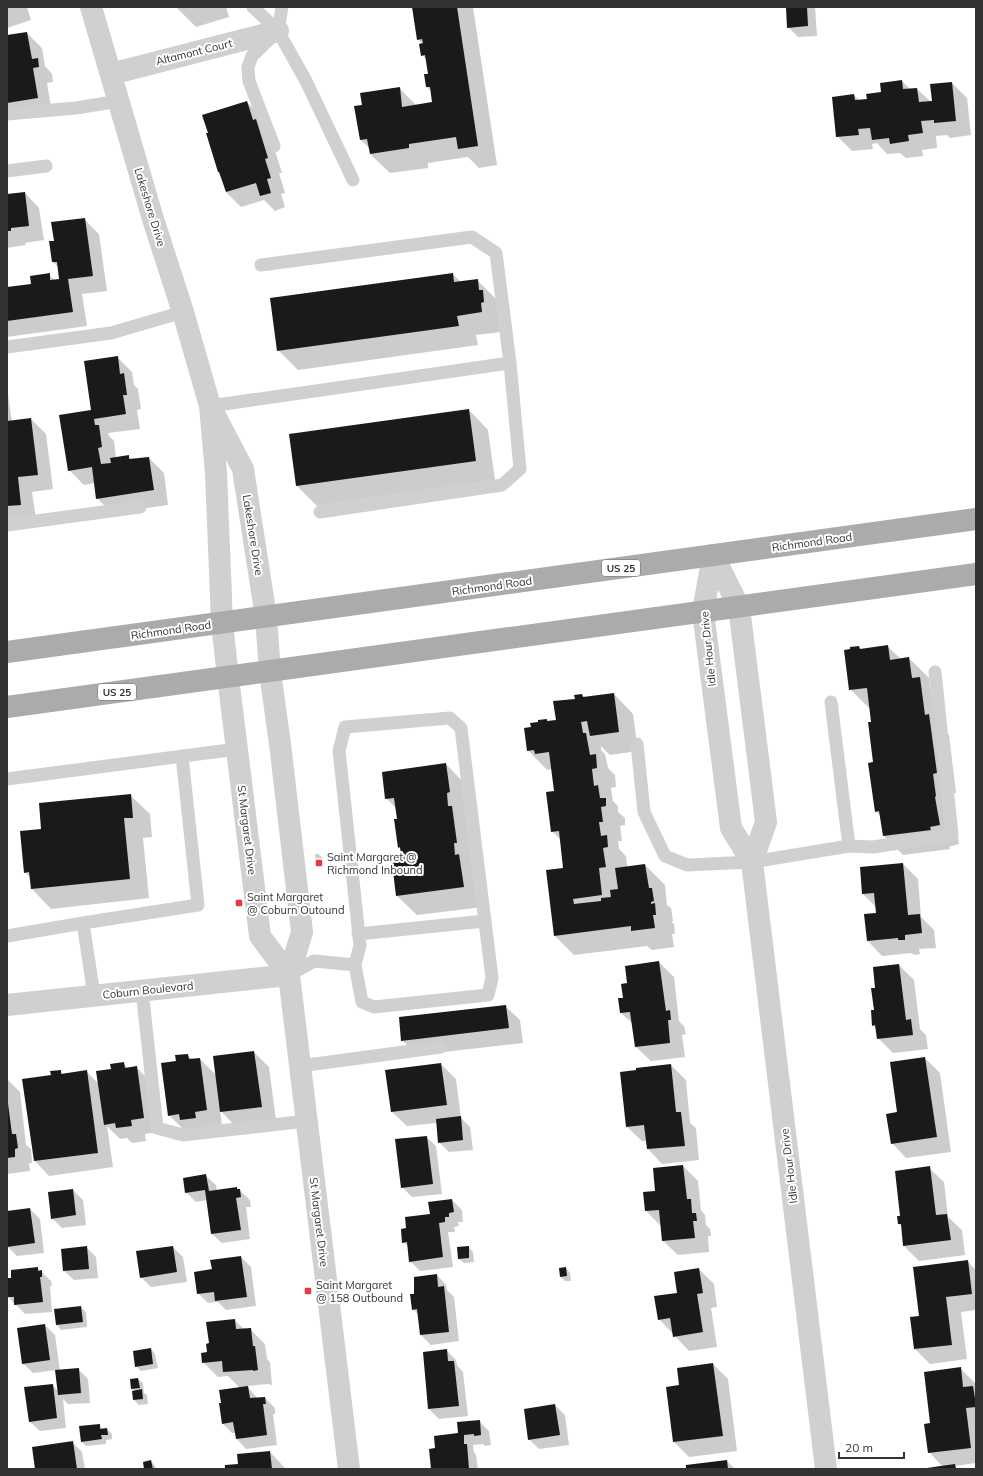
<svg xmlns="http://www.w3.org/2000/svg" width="983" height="1476" font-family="Mulish,sans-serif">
  <rect width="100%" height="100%" fill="#fff"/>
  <path fill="#0003" d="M7,7H27L31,20L7,28Z
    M176,7H226L229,17L196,27Z
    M413,7H473L497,165L479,168L468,157L428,163V168L390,173L370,154V149L361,140L363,106L399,88L417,106L433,103L431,91L427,87L429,75L427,60L422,55L423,44L418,39Z
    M786,7H815L817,36L798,37L788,27Z
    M27,33L42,48L45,66L52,74L53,82L47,83L52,113L7,120V36Z
    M902,81L910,89H917L931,102H933L952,83L967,98L971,135L950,138L947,135L936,136L937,148L922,150L923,156L906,158L900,153L887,154L877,143L872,144L873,149L852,151L837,136L854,95L860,101L868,100Z
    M247,102L262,117L270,135L282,173H279L285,193L281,194L285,207L275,211L264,200L241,207L226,192L221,174L219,172Z
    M25,193L39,208L44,240L25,243L26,245L7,248V195Z
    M84,219L99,234L107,291L82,294L87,326L7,337V288L32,285L49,275L55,280H60L59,268L53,262L55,241Z
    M453,274L461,282L477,280L497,300L501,332L476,335L478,345L298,370L278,350Z
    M117,357L132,372L134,385L138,389L141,409L137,410L140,429L108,433L109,436L114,441L116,458L128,456L132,460L149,458L164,473L168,505L112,513L97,498L95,483L84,485L69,470L92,411Z
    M7,388L12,422L31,419L46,434L53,489L32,492L36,519L7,523Z
    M469,410L488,430L495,480L317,506L297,486L290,435Z
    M859,647L862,650L888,647L901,659L909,658L929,678L930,689L939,698L943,729L949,735L956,793H952L954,816L959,844L949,847L950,849L903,855L884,836L881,816L876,811L872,723L870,709L850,689Z
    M614,694L633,714L638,751L610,755L601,746V750L605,754L608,768L615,775L616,787L611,788L613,801L618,806V812L625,818V825L620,826L622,841H618L619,849L626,856L627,867L645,865L665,885L667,905L671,908L673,921H671L674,924L675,934H672L674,947L652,950L647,946L574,955L555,936L564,869L561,840L552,831L555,792L552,769L547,770L528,750L532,728L547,720L549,722L557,721L576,699L582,695L585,698Z
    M446,764L465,784L483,907L417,915L397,896L403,862L401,850L399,847L398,820L397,809L386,798Z
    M130,795L150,814L152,837L143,838L149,898L51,909L32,889L31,878L25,872Z
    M315,854H318L323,858V865L320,866L316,861Z
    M903,864L918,879L921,917L934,930L936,948L919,949L920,954L914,955L912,953L882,956L868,941L877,914L876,907L863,894Z
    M659,962L674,977L679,1021L684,1026L686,1034L682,1035L685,1057L651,1061L636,1047L633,1024L621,1013L628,984Z
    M899,965L914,980L920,1029L926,1035L928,1049L893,1053L878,1038L877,1029L873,1025L876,988Z
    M505,1006L520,1020L523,1043L417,1055L402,1040Z
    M254,1052L269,1067L276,1121L236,1127L220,1110L222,1125L184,1130L169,1115L177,1062L187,1055L193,1060L200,1059L216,1075Z
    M925,1058L940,1073L951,1152L906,1158L892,1143L898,1113Z
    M124,1064L128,1068L136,1067L151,1082L158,1132L145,1134L146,1141L132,1143L127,1138L120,1139L107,1126L113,1167L49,1176L35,1161L23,1080L52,1076L60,1071L64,1074L86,1071L99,1084L112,1070Z
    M441,1064L456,1079L461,1118L470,1127L473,1150L449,1152L439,1142L437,1123L407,1126L392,1112Z
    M671,1065L686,1080L690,1123L696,1128L699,1160L662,1164L648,1149L647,1141H642L627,1127Z
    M7,1079L20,1092L26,1145L31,1149L32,1163H29L30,1171L7,1174Z
    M426,1137L436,1146L442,1194L412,1197L402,1187Z
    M683,1166L698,1181L701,1210L705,1215L706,1225L710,1229L711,1236H708L709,1252L678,1255L663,1241L661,1226L646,1211L656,1192Z
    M929,1168L944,1182L948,1217L962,1230L965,1255L919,1261L904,1246L902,1226L899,1224L902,1217Z
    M206,1176L216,1185L217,1191L237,1188L250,1200L251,1207H246L250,1239L222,1243L212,1234L207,1200L196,1202L186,1192Z
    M73,1190L83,1200L86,1225L62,1228L52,1218Z
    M452,1200L462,1210L463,1222H458L459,1226L454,1227L455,1232H448L453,1267L420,1271L410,1261L409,1247L403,1242L407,1229L431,1215Z
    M30,1209L40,1219L44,1253L17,1256L7,1246V1212Z
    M86,1247L96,1257L98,1278L74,1280L64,1271Z
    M173,1247L183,1257L187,1282L151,1287L141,1277Z
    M468,1247L473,1252L474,1262L464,1263L459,1259Z
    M241,1257L251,1267L256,1306L226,1310L218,1302L208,1303L198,1293L213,1270Z
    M967,1261L976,1270V1310L961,1312L967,1359L930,1364L915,1349L912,1318L920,1317Z
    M38,1268L51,1281L52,1286H50L52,1312L25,1314L8,1297L7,1279H12Z
    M566,1268L570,1273L571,1281H565L561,1277Z
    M699,1269L714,1284L717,1307L711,1308L717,1347L689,1351L659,1319Z
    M437,1275L446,1285L447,1290L454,1297L459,1341L431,1345L421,1335L419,1315L413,1309L416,1295Z
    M81,1307L86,1312L87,1327L61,1330L57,1325Z
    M234,1320L244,1329H250L265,1344L267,1359L270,1362L272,1385L268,1384L247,1386L258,1399L265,1398L275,1408V1414H273L277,1445L246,1449L237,1439L236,1433H232L222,1423V1403L240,1388L228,1376L218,1377L203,1362L210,1344Z
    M45,1325L55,1335L60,1371L78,1369L88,1379L90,1403L68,1404L63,1399L66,1428L40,1431L30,1422L52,1385L58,1391L56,1370L33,1373L23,1363Z
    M151,1349L155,1354L158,1368L141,1371L136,1366Z
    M446,1350L456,1360L457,1365L463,1372L468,1416L439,1419L429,1409L424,1353Z
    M713,1364L728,1379L737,1451L689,1457L674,1442L667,1388L680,1386Z
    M960,1368L975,1383L976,1463L955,1466L958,1469H930L943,1467L929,1452L931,1424Z
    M138,1379L143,1383L144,1393L147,1395L148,1404L139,1405L134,1400L133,1392L135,1391L132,1389Z
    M555,1405L565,1415L569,1445L539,1449L529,1439Z
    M479,1421L489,1431L491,1445L485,1446L483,1444L473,1445L474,1452L476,1455L478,1469H432L437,1449Z
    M99,1425L103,1429H107L112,1434V1439L106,1440V1444L86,1446L81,1441Z
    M72,1442L82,1452L85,1469H36Z
    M270,1452L284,1467L285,1469H226Z
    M151,1461L155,1466L156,1469H145Z
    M727,1461L735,1469H687Z"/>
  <path fill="#1a1a1a" d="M412,7H457L478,146L458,149L456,137L409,144V148L370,154L367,139L360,140L354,106L362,105L360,93L400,87L402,107L432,102L430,87H426L424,74H428L425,55L421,56L419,44L423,43L422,39L417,40Z
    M786,7H807L808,26L787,28Z
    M27,32L32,59L38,58L39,67L33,68L38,98L7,103V35Z
    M902,80L903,89L917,88L919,102L932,101L930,84L952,82L956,121L934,123V120L921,121L923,133L908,135L909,141L890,144L889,138L872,140L870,128L858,129L859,135L836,137L832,97L854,94L855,100L867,99L866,94L881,92L880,83Z
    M247,101L253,120L256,119L268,158L265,159L271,178L267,179L271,193L260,196L256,183L226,192L219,172H218L206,133H208L202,115Z
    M25,192L29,226L11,228V231H7V194Z
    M85,218L93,276L68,279L73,312L7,321V287L31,284L30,276L50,273V280L59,279L57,262H52L49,241H54L51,222Z
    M453,273L454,282L478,279L479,290H483L484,302L481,303L482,312L457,316L459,326L277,351L270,298Z
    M118,356L120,374L124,373L127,395H123L126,414L94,419L95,425H99L102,447L98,448L101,464L111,463L110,458L129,455V459L149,457L154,490L96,499L92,467L68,471L59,415L91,410L84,361Z
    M469,409L476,461L296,486L289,434Z
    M31,418L38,475L18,477L21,505L7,506V421Z
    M888,645L890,660L909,657L912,678L920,677L925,715L929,714L937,773L933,774L936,796L935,797L940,825L930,827L931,830L883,836L879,811L875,812L868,763L873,762L868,722H871L867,688L849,690L844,650L850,649V647L859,646L860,649Z
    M614,693L619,732L590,736L587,721L581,722L583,733H586L590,755L596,754L597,768L592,769L594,786L598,785L600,798H606V806L601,807L603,822H599L601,836L607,835L608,847L603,848L606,867L599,868L602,895L573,899L574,904L601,901V898L611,897L610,890L618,889L615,868L645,864L649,888H652L654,901L651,902V904L655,903L656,915H653L655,928L631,931V926L554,936L546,870L563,868L559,831L551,832L546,792L554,791L549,752L535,754L534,750L527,751L524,728L531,727L530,723L538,722V720L547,719V721L556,720L553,701L575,699L574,695L582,694L583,697Z
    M446,763L450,792L447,793L448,806H452L457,843H454L455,855L459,854L464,887L396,896L392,863L402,861L400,847L398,848L394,819H397L394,798L385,799L382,772Z
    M131,794L133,818H124L130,879L31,889L29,872L24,873L20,831L41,829L39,803Z
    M903,863L908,915L920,914L922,933L905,935V940H898V938L867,941L864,914L876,913L874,893L862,894L860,867Z
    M659,961L666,1011L670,1010L671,1020H668L670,1043L635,1047L630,1012L620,1013L618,998H623L621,984L627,983L625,966Z
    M899,964L906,1020L911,1019L913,1035L877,1039L875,1025L872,1026L871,1010H874L871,988H875L873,967Z
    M506,1005L509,1028L401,1041L399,1017Z
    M254,1051L262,1107L220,1112L213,1056Z
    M188,1054L189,1059L200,1058L207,1110L195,1112L196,1118L180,1120L179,1114L168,1116L161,1063L176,1061L175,1055Z
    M925,1057L937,1137L891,1144L886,1114L897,1112L890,1062Z
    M124,1062L125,1068L137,1066L144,1118L131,1120L132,1126L116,1128L115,1123L104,1125L96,1071L111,1069L110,1064Z
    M441,1063L447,1105L391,1112L385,1070Z
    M671,1064L676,1112H681L685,1146L647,1149L644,1125L626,1127L620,1072L636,1070V1068Z
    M61,1070V1074L87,1070L98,1153L34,1161L22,1079L51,1075L50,1071Z
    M7,1096L12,1134H16L18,1148L15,1149V1157L7,1158Z
    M461,1116L463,1140L438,1143L436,1119Z
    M427,1136L433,1184L401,1188L395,1139Z
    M683,1165L687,1199H691L692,1213H696L697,1221H693L695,1238L662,1241L659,1210L645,1211L643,1192L655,1191L653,1168Z
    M930,1166L936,1215L947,1214L951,1240L903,1246L901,1224H898L897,1216H900L895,1171Z
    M206,1174L209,1191L237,1187V1189H240L241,1197L236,1198L241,1230L211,1234L205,1190L185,1193L183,1178Z
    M73,1189L76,1215L51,1219L48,1192Z
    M452,1199L454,1212L449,1213V1217H445V1222L439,1223L443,1257L409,1262L407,1242L402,1243L401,1229L406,1228L405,1217L430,1214L428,1202Z
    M30,1208L35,1243L7,1247V1211Z
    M87,1246L89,1269L63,1271L61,1249Z
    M173,1246L177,1272L140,1278L136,1251Z
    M469,1246V1258L458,1259L457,1247Z
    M241,1256L247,1297L215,1301L214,1292L197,1294L194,1272L212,1269L210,1260Z
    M968,1260L972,1294L946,1297L952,1345L914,1349L910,1317L919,1316L913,1267Z
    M38,1267V1271L42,1270V1277H40L43,1302L14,1305V1297H7V1278H11V1270Z
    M566,1267L567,1276L560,1277L559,1268Z
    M699,1268L703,1293L697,1294L703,1332L673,1337L670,1318L658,1320L654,1296L677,1293L674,1272Z
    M437,1274L438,1287L444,1286L449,1332L420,1335L417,1309L412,1310L410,1294H414V1277Z
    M81,1306L83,1322L56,1325L54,1309Z
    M235,1319L236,1329L251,1328L253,1346H255L258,1370L253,1371V1370L223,1372L222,1361L202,1363L201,1353L207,1352L206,1344L209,1343L206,1322Z
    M45,1324L50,1360L22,1364L17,1328Z
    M151,1348L153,1364L135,1367L133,1351Z
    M447,1349L448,1361H454L459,1406L428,1409L423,1352Z
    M713,1363L723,1436L673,1442L666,1387L679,1385L677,1368Z
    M961,1367L963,1387L973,1386L976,1405V1407L966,1408L971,1448L928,1453L924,1424L930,1423L924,1372Z
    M79,1368L81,1393L58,1395L55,1370Z
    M138,1378L140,1388L131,1389L130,1379Z
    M53,1384L57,1418L29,1422L24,1387Z
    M248,1386L250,1398L265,1397L266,1404H263L267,1435L236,1439L233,1422L222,1424L219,1403H221L219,1390Z
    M142,1389L143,1399L133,1400L132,1391Z
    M555,1404L560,1435L528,1440L524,1409Z
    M480,1420L481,1435L474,1436V1434L464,1435V1444H467L469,1469H431L429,1449L435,1448L434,1436L458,1433L457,1422Z
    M100,1424V1429L107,1428L108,1435H101L102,1439L81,1442L79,1426Z
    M73,1441L77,1469H35L32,1447Z
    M270,1451L272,1469H225V1465L238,1464L237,1454Z
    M151,1460L153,1469H144L143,1462Z
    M727,1460L728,1469H686V1465Z
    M955,1464L956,1469H927V1468Z"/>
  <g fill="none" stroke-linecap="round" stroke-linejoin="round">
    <path stroke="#d0d0d0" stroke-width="13" d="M253,7L278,31L306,81L353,180
      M7,114L76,108L119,101
      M274,146L249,81L248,67L252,56L278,31L282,7
      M7,171L46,166
      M261,265L472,237L496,253L510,363
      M7,347L111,333L183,312
      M210,406L510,363L520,469L502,485L320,512
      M7,525L140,507
      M637,744L644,812L665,856L687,865L752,862L849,846L831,702
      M7,779L237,749
      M849,846L873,847L952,835L935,672
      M83,923L198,905L182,756
      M358,934L485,921
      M7,936L83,923L94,995
      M289,975L314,961L355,965L362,1002L374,1007L488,995L492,978L461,728L450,718L345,727L339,751L360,945L355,965
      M142,990L157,1128L183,1135L306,1121
      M300,1066L441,1047"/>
    <path stroke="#d0d0d0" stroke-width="22" d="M91,7L153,219L183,312L210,406L216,473L222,623L228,677L260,936L289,975
      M111,74L278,31
      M210,406L243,469L266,617L270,672L280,744L302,932L289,975L349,1469
      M713,555L703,612L731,828L752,862L826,1469
      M713,555L739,607L766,822L752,862
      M7,1005L289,975"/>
    <path stroke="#ababab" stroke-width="22" d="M7,652L976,519
      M7,707L976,574"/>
  </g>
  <g fill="#e63946" stroke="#fff" stroke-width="1.5">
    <rect x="315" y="859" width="8" height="8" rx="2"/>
    <rect x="235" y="899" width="8" height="8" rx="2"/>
    <rect x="304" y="1287" width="8" height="8" rx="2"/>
  </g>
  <g text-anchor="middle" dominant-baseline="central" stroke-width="4" stroke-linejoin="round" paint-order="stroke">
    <g fill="#fff" stroke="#707070" stroke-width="1">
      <rect x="602" y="560" width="38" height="16" rx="3"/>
      <rect x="98" y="684" width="38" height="16" rx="3"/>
    </g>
    <g font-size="10" font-weight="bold" fill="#333">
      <text x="621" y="568">US 25</text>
      <text x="117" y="692">US 25</text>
    </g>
    <g font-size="11" fill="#333" stroke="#fff">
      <text transform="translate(194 52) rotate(-14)">Altamont Court</text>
      <text transform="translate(150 207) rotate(73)">Lakeshore Drive</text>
      <text transform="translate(253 535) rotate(81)">Lakeshore Drive</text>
      <text transform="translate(812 542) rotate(-8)">Richmond Road</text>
      <text transform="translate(492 586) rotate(-8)">Richmond Road</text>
      <text transform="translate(171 630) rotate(-8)">Richmond Road</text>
      <text transform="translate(708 649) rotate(-96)">Idle Hour Drive</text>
      <text transform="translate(247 830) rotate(83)">St Margaret Drive</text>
      <text transform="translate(148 990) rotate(-6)">Coburn Boulevard</text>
      <text transform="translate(789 1166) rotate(-97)">Idle Hour Drive</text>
      <text transform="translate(319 1222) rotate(83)">St Margaret Drive</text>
    </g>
    <g font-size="11" fill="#333" stroke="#fff" text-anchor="start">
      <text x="327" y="857">Saint Margaret @<tspan x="327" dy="13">Richmond Inbound</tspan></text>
      <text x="247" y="897">Saint Margaret<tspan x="247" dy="13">@ Coburn Outound</tspan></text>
      <text x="316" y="1285">Saint Margaret<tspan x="316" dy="13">@ 158 Outbound</tspan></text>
    </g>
  </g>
  <rect width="983" height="1476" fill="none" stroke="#333333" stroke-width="16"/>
  <path d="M839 1452v6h65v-6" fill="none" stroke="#333333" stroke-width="2"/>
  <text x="845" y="1452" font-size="12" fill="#333333" stroke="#ffffff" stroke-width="3" paint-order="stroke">20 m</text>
</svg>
